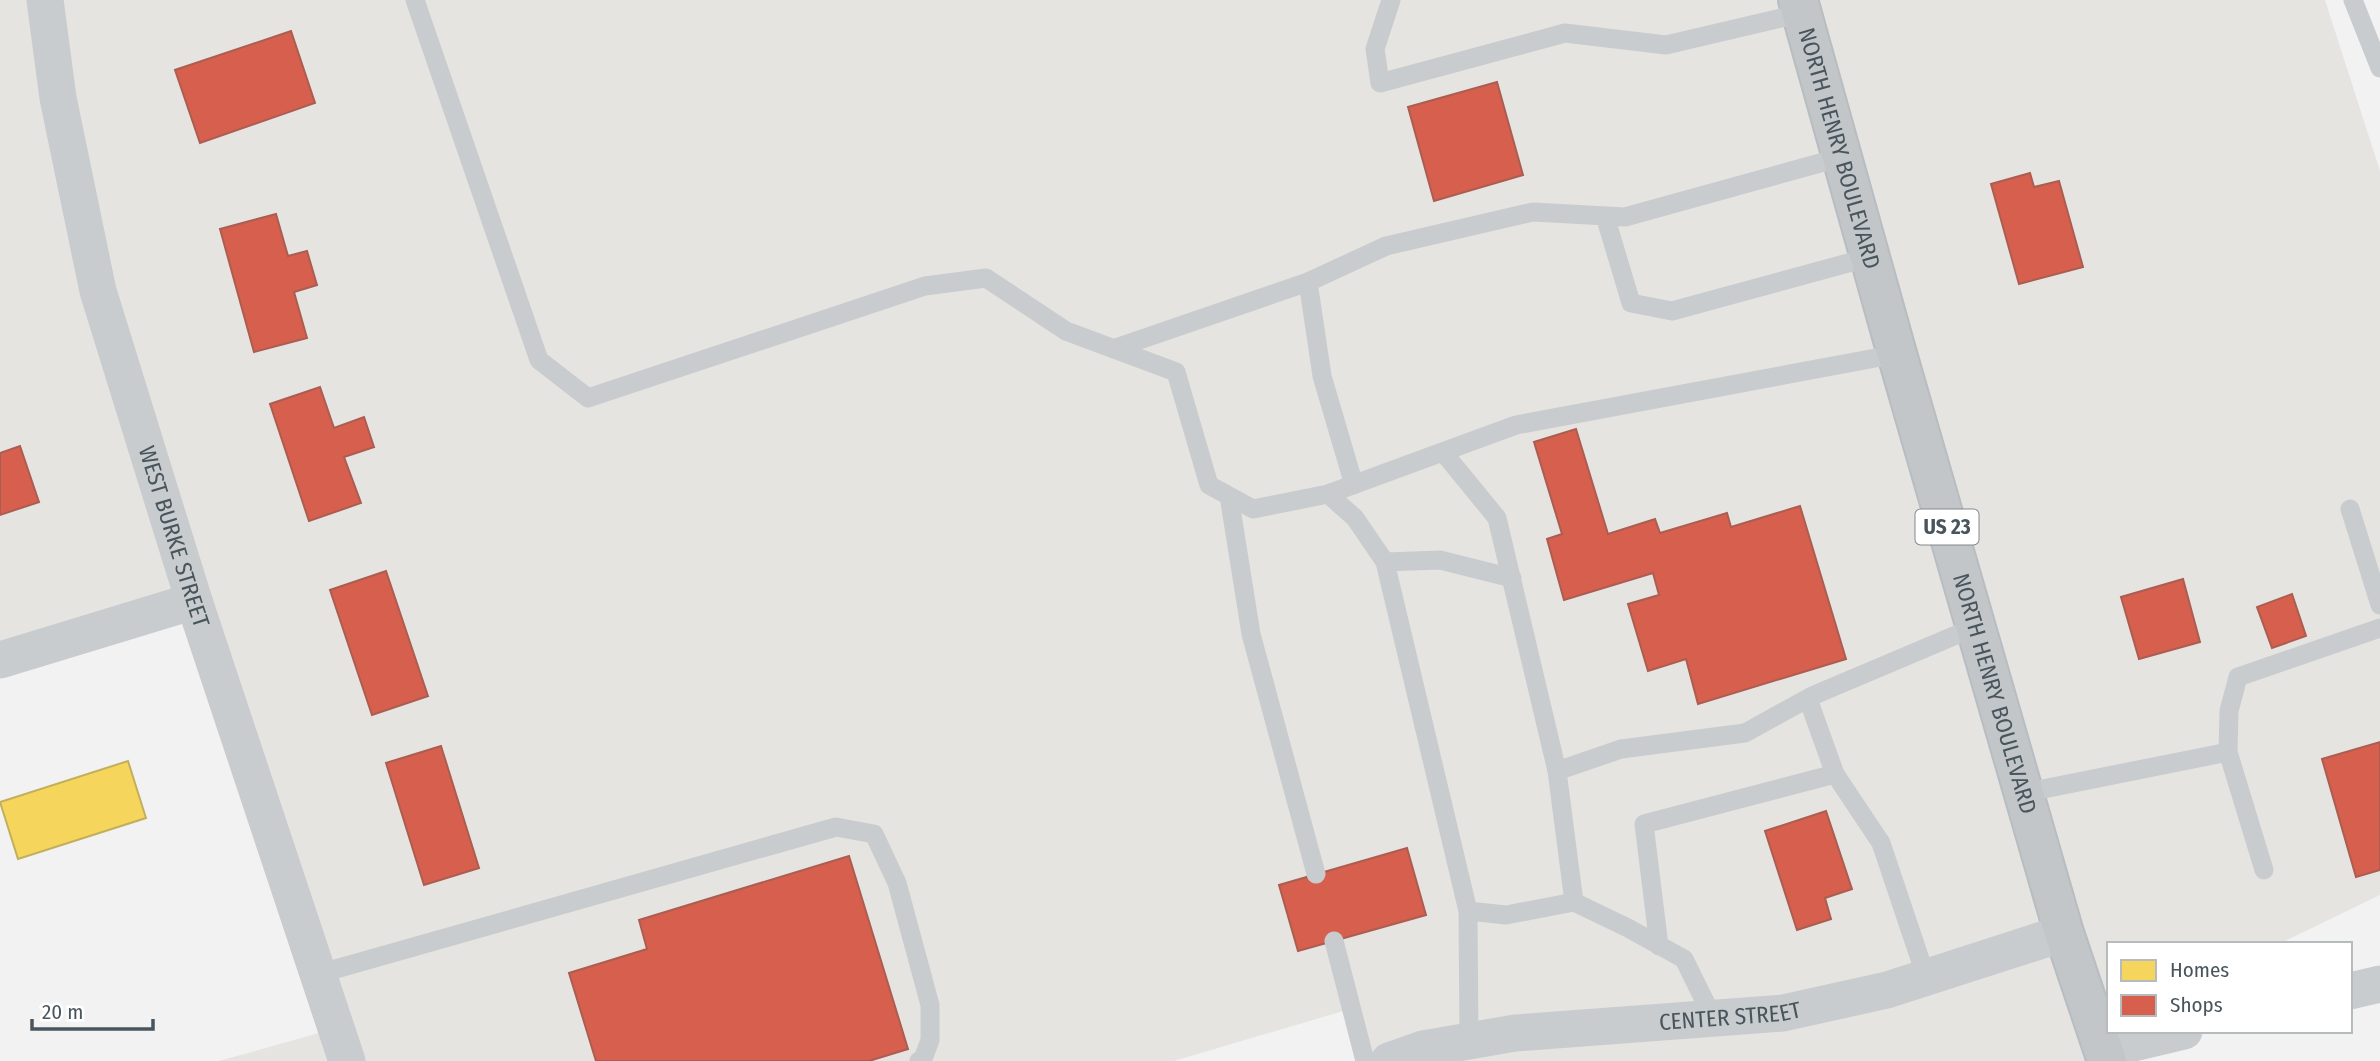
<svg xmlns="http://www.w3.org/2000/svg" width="2380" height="1061" font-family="'Fira Sans Condensed',sans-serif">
  <rect width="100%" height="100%" fill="#f2f2f2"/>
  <path fill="#e6e4e0" d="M0,0H2325L2380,171V895L2279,944H2109V1031H2129L2138,1061H1365L1350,1009L1174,1061H219L326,1031L193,591L0,650Z"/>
  <path fill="#f6d55c" stroke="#c2af5c" stroke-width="2" d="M128,761L146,818L18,859L0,802Z"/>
  <path fill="#d6604d" stroke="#ac5d52" stroke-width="2" d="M291,31L315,103L200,143L175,70Z
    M1497,82L1523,175L1434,201L1408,107Z
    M2030,173L2034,187L2059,181L2083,267L2019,284L1991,184Z
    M276,214L288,256L307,251L317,285L294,292L307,338L254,352L220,229Z
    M320,387L334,428L364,417L374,447L344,457L361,503L309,521L270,404Z
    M1576,429L1608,534L1655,519L1660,533L1727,513L1731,527L1800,506L1846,659L1698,704L1686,659L1648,671L1628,604L1659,595L1653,573L1564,600L1547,539L1562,534L1534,442Z
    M20,446L39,502L0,515V453Z
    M386,571L428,696L372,715L330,590Z
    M2183,579L2200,642L2139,659L2121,597Z
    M2292,594L2306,636L2272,648L2257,607Z
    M2380,742V870L2356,877L2322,759Z
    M441,746L479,868L424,885L386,763Z
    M1826,811L1852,889L1825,898L1831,919L1797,930L1765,831Z
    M1407,848L1426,915L1298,951L1279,885Z
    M849,856L908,1049L869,1061H596L569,973L647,949L639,920Z"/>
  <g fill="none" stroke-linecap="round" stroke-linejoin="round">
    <defs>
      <g id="trunk">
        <path id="s3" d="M1798,0L1897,354L2064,933L2107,1061"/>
      </g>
    </defs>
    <use href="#trunk" stroke="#b7bdc0" stroke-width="42"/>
    <path stroke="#c9ccce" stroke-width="19" d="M415,0L539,360L588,398L925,286L986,278L1066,331L1176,372L1209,485L1253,509L1328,494L1516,425L1897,354
      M1391,0L1375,49L1380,83L1565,33L1666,45L1802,13
      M2353,0L2380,68
      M1605,216L1631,303L1672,311L1870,257
      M1308,282L1322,376L1354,485
      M1113,349L1308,282L1386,246L1533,212L1625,217L1842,157
      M1443,452L1497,518L1557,771L1574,902L1628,928L1684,959L1713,1018
      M1328,494L1355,518L1385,562L1468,911L1469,1041
      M1229,496L1251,634L1316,874
      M2350,509L2380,605
      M1385,562L1440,560L1512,578
      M1808,699L1835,774L1881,843L1926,977
      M2228,752L2229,711L2238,677L2380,628
      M1557,771L1621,749L1745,733L1812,696L1975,627
      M2023,793L2228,752L2264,870
      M1468,911L1506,915L1574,902
      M1334,941L1365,1061
      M1659,946L1644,824L1835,774
      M318,974L836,827L874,834L897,883L930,1005V1040L923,1059L919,1061"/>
    <g stroke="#c9ccce" stroke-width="37">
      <path id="s1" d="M45,0L58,98L98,291L194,601L347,1061"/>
      <path d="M0,660L194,601"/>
      <path d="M2350,991L2380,984"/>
      <path d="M2104,1050L2184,1031"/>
      <path id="s2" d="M1389,1061L1423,1049L1515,1033L1783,1013L1887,990L2064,933"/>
    </g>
    <use href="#trunk" stroke="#c2c6c9" stroke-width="38"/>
  </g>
  <g text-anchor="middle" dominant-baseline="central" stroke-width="7" stroke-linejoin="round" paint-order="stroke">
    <rect fill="#fff" stroke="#80888e" stroke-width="2" x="1915.5" y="509.5" width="63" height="35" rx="5"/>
    <g font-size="21" font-weight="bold" fill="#49555d">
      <text x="1947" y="527">US 23</text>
    </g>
    <g font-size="23" fill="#49555d" stroke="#fff">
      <text stroke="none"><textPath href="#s3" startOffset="154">NORTH HENRY BOULEVARD</textPath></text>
      <text stroke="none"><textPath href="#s1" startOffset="553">WEST BURKE STREET</textPath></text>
      <text stroke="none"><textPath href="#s3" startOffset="721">NORTH HENRY BOULEVARD</textPath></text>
      <text stroke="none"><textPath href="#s2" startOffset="345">CENTER STREET</textPath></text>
    </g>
  </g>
  <rect x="2107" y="942" width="245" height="91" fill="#ffffff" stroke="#b6bbbe" stroke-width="2"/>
  <rect x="2121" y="960" width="35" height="21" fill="#f6d55c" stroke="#b6bbbe" stroke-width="2"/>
  <text x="2170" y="977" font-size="21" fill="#49555d">Homes</text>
  <rect x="2121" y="995" width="35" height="21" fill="#d6604d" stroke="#b6bbbe" stroke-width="2"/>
  <text x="2170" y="1012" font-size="21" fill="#49555d">Shops</text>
  <path d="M32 1019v10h121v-10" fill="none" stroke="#49555d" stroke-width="3.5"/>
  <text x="42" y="1019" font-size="21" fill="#49555d" stroke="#ffffff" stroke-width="5" paint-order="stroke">20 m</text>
</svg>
